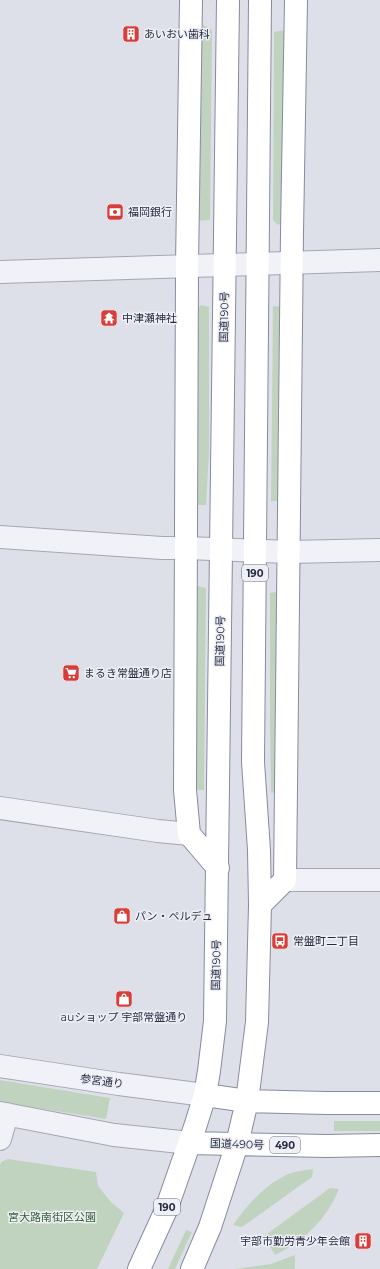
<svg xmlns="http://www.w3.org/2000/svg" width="380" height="1269" font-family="Montserrat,'Noto Sans JP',sans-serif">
  <rect width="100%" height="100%" fill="#dee0e9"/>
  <path fill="#c0d3bf" d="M204,25L212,30L210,220L198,221L200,30Z
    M285,30V221L278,225L273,220L274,32Z
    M201,305L209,307V454L206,505H196L198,309Z
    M273,306L284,307L281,501H271Z
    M198,586L206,588L204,790H193L194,589Z
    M275,592L279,593L275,792L271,793L270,729V593Z
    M0,1080L110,1098L106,1119L0,1102Z
    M334,1121H380V1131H334Z
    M8,1159L96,1172L98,1186L111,1202L124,1213L97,1269H0V1165L1,1162Z
    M313,1169L312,1177L242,1227L233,1225C248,1204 266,1183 291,1173C298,1171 306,1170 313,1169Z
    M330,1188L339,1189C327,1219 304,1241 275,1255L264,1236Z
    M186,1230L192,1232L175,1269H168Z
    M295,1255V1269H235L271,1264Z"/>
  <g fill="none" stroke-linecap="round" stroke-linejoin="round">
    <defs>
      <path id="minor" d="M0,272L380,260
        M0,537L162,548H187L289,552L380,550
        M0,808L158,831L189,834
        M285,880H380
        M0,1066L119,1084L205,1095
        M0,1113L114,1135L190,1143
        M0,1139L7,1114"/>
      <path id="highway" d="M191,0L187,266L185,790L189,834L218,868
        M260,905L285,880L292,232L296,0
        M205,1095L247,1101L326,1103H380
        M190,1143L326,1146L380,1145
        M139,1269L166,1210L195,1127L205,1095L209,1071L215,1021L228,0
        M192,1269L210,1227L237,1144L247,1101L257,1022L260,905L259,850L253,762L260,0"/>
    </defs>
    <use href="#minor" stroke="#a3a6b3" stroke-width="24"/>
    <use href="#highway" stroke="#858ba0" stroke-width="24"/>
    <use href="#minor" stroke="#f1f2f7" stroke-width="22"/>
    <use href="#highway" stroke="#fff" stroke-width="22"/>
  </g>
  <defs>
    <symbol id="building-square" viewBox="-11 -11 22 22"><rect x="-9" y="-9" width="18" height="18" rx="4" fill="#d73e3a" stroke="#eef0f6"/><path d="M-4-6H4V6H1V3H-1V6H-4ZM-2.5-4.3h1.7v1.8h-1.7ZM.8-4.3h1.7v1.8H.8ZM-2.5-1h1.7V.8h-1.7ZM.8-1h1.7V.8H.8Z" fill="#fff"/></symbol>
    <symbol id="bank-square" viewBox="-11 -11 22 22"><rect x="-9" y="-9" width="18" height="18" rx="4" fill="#d73e3a" stroke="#eef0f6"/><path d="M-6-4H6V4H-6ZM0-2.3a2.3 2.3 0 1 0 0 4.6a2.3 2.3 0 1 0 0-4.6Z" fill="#fff"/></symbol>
    <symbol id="temple-square" viewBox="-11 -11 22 22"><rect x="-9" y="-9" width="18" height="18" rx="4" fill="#d73e3a" stroke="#eef0f6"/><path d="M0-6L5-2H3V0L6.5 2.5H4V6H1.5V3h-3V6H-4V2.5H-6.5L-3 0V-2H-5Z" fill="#fff"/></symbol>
    <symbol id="supermarket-square" viewBox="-11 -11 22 22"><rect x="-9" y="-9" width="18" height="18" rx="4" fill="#d73e3a" stroke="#eef0f6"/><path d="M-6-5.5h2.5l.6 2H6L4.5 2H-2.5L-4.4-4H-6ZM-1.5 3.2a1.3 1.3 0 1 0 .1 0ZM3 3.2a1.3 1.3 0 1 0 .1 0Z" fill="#fff"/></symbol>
    <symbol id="shop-square" viewBox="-11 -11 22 22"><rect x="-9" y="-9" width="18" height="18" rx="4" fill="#d73e3a" stroke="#eef0f6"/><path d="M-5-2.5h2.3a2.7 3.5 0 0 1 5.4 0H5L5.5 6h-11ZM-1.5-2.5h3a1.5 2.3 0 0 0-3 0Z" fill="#fff"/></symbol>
    <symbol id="bus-square" viewBox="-11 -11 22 22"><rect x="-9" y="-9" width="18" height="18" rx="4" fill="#d73e3a" stroke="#eef0f6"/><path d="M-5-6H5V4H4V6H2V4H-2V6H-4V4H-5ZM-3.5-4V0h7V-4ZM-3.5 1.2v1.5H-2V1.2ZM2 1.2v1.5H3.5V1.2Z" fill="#fff"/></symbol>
  </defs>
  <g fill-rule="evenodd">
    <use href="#building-square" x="121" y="24" width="20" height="20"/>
    <use href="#bank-square" x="105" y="202" width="20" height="20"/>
    <use href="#temple-square" x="99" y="308" width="20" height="20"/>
    <use href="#supermarket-square" x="61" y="663" width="20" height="20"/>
    <use href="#shop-square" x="112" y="906" width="20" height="20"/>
    <use href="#bus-square" x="270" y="931" width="20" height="20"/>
    <use href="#shop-square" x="114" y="989" width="20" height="20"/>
    <use href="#building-square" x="353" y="1231" width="20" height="20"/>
  </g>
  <g text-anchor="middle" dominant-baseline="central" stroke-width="3" stroke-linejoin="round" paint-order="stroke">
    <g fill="#eef0f6" stroke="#626677" stroke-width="1">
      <rect x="242" y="565" width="26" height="16" rx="3"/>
      <rect x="270" y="1137" width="30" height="16" rx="3"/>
      <rect x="154" y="1199" width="26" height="16" rx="3"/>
    </g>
    <g font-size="10" font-weight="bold" fill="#262b41">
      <text x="255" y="573">190</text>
      <text x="285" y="1145">490</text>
      <text x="167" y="1207">190</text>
    </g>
    <g font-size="11" fill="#262b41" stroke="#eef0f6" text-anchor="start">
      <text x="144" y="34">あいおい歯科</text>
      <text x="128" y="212">福岡銀行</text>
      <text x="122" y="318">中津瀬神社</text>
      <text x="84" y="673">まるき常盤通り店</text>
      <text x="135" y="916">パン・ペルデュ</text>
      <text x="293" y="941">常盤町二丁目</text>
      <text x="124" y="1017" text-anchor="middle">auショップ 宇部常盤通り</text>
      <text x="350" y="1241" text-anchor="end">宇部市勤労青少年会館</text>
    </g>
    <g font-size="11" fill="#262b41" stroke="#eef0f6">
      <text transform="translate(224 317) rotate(-89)">国道190号</text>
      <text transform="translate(220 641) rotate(-89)">国道190号</text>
      <text transform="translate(216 965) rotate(-89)">国道190号</text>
      <text transform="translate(102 1081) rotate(8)">参宮通り</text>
      <text transform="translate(237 1144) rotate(2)">国道490号</text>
    </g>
    <g font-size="11" fill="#335d33" stroke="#eef0f6">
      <text x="52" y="1217">宮大路南街区公園</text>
    </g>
  </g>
</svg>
